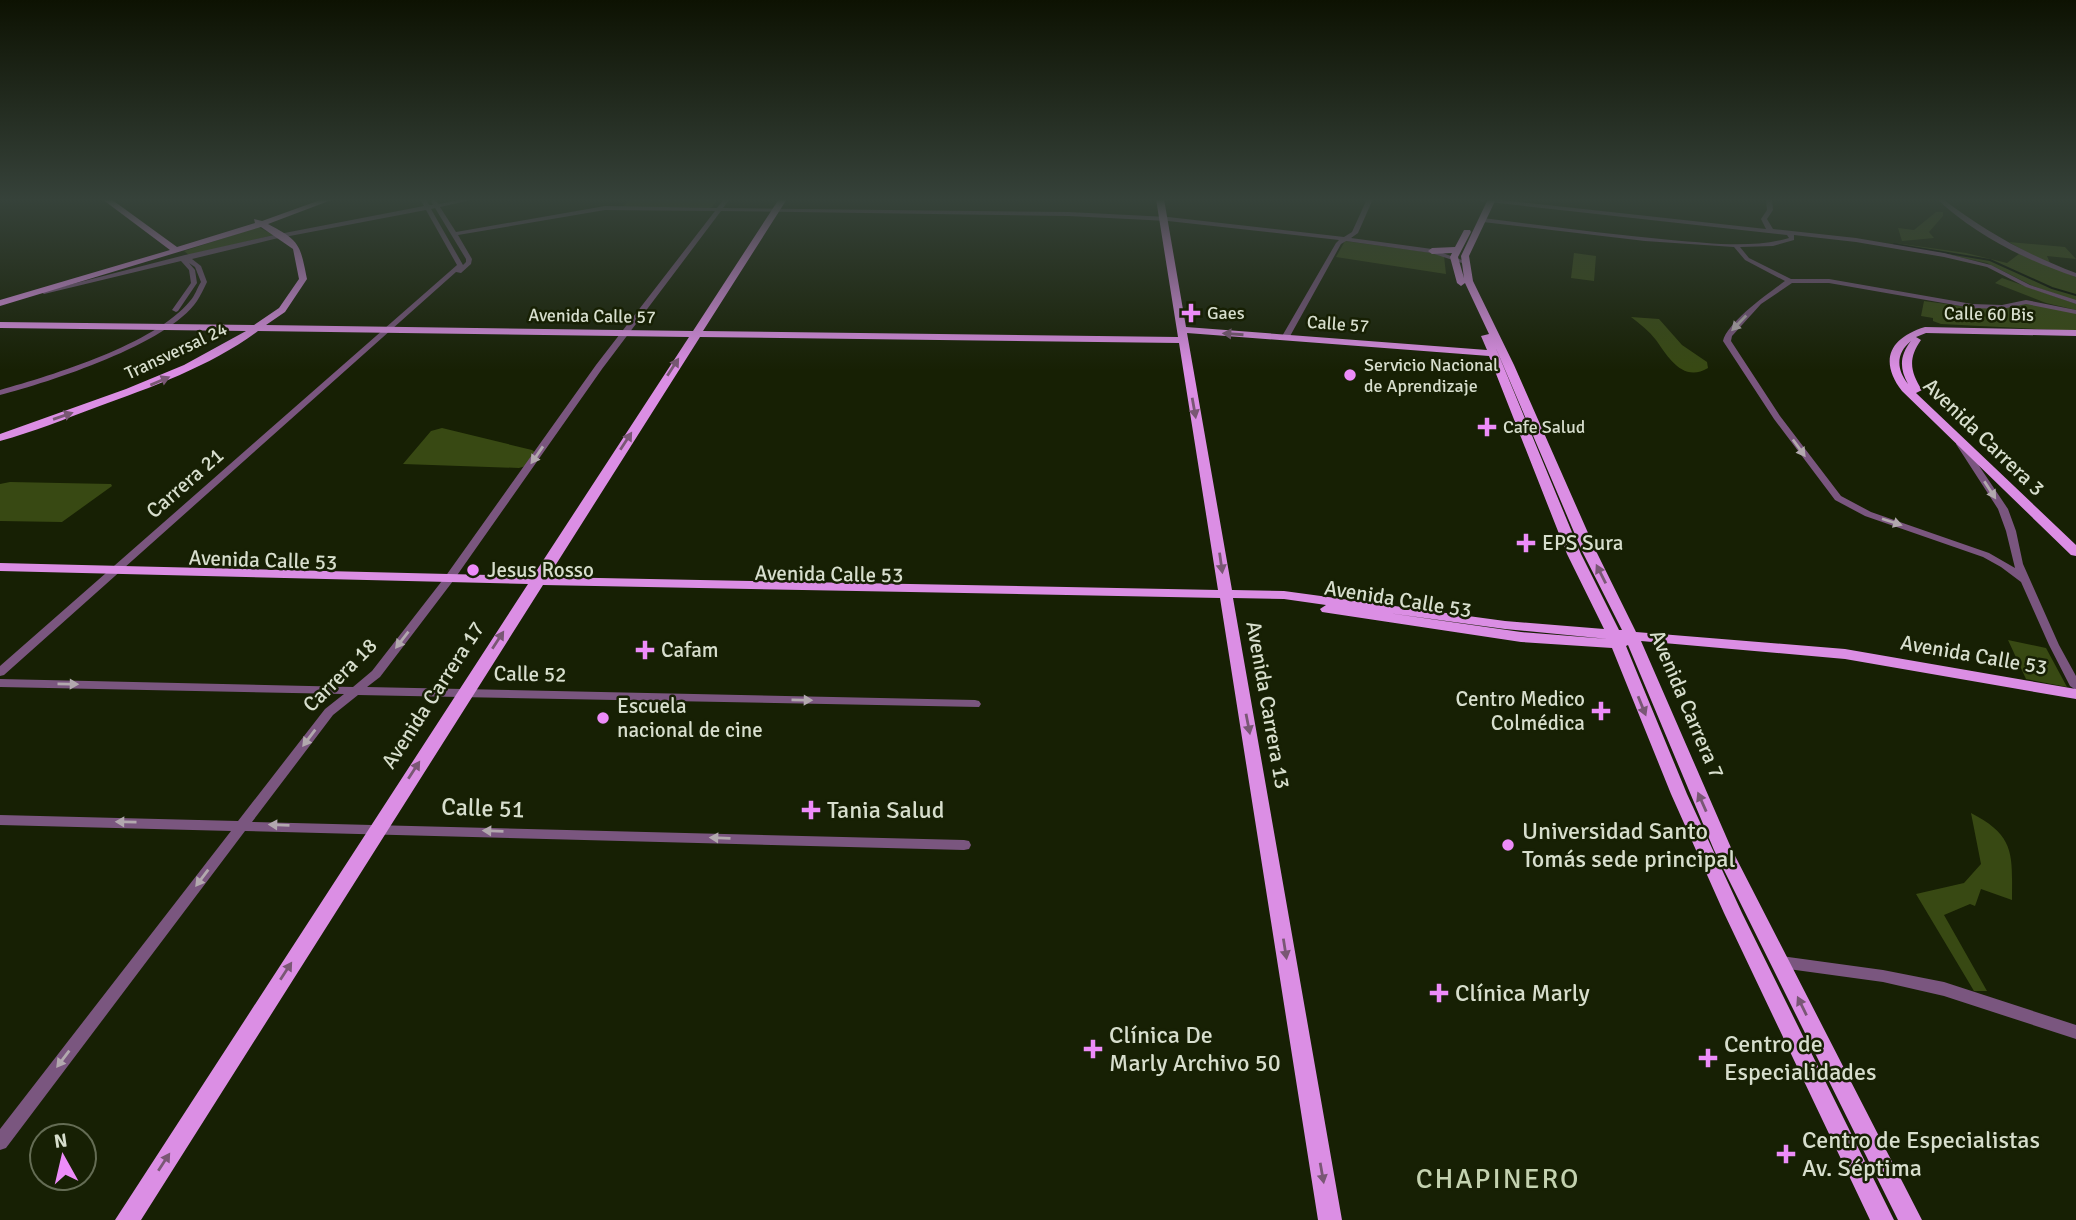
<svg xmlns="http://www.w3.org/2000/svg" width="2076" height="1220" font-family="Signika,sans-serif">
  <rect width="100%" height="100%" fill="#172004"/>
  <path fill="#384913" d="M631,199H718L711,208L623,207Z
    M1936,212H1943V216L1929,232L1934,238L1902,241L1898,228L1914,230Z
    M258,227L274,235L189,255L184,251Z
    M1345,241L1433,253L1444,256L1446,274L1336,257Z
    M2009,242L2065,247L2076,259L2047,256L2050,263L2042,261Z
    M1895,243L1966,253L2007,263L2019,254L2076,277V301L2033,286L1987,263Z
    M1574,253L1596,256L1594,281L1571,278Z
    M2002,278L2076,304V310L2046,303L1995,283Z
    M1924,301L1976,308L2030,303L2076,313V331L1941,324L1933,321V318L1921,316Z
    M1631,317L1659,319L1682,345L1707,362L1708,368C1683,383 1668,357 1656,340C1649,331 1640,324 1631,317Z
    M442,428L532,450L536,453L526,466L519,468L403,464L431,431Z
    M10,482L111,484L112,486L62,522L0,521V484Z
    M2008,640L2046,648L2067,687L2026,679Z
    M1971,813C2016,836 2012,855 2012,900L1981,889L1975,906L1970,904L1944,915L1987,991H1974L1916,894L1964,883L1981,864Z"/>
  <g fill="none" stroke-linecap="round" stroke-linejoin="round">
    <path stroke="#050b00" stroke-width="2" d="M1894,244L1990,260L2052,288L2076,295"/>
    <path fill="#7a567f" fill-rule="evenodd" d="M420,199H426L429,205H433L431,201L434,199L439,204L464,199H475L440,207L456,232L605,206L717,208L724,199H730L723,208L1069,212L1168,217L1344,237L1352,232L1367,199H1373L1358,233L1351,238L1432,249L1467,262L1462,263L1431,253L1346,241L1341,244L1289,338L1285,340L1281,338L1336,243L1339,240L1168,221L1069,216L721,211L602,369L453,581L380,677L367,687L975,700L979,701L981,704L979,707L358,695L333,715L252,822L964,840L969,841L971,845L969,849L964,850L245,831L6,1148L0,1150V1129L231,831L0,825V815L238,821L325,709L344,694L0,687V679L353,687L372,671L445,577L596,365L715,211L605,210L458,235L472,259L471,264L461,273L456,272L4,675L0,676V666L457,265L426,210L274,239L192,259L201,266L207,282C204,288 201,295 197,301C168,344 50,382 0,395V390C53,375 155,344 190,301C195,296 197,288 201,282L195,267L189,263L195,270L197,283L178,311L176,312L172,310L191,283L189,270L181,261L44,294L41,292L185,255L274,235L424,206ZM435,208L466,259V262L463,265L431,209Z
      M1475,199H1485L1486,200L1483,202Z
      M1491,199L1766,229L1761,219L1767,210L1766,199H1772L1773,210L1767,219L1773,229L1856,238L1944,253L1991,265L2030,285L2076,300V304L2026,287L1987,267L1944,257L1856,242L1794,235V240L1773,246L1740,247L1749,258L1791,279H1829L1972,304L2002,305L2026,300L2076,310V314L2026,304L2002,309L1972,308L1829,283H1792L1761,304L1732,336L1731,341L1780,416L1841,496L1871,512L1989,553L2015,568L2006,531L1998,509L1956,444L1957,442H1963L2008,509L2016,531L2023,564L2059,645L2076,676V690L2070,686L2049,645L2021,582L2001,567L1983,557L1865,516L1835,500L1774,419L1723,341C1727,322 1770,292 1785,281L1745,260L1734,247L1645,241L1483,222L1480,220L1483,218C1546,226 1608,234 1671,240C1709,243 1751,249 1789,238L1787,235L1489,202V200Z
      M1937,199H1943C1984,231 2028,255 2076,273V277C2027,261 1975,235 1937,199Z
      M1781,956L1883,970L1944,982L2076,1025V1039L1944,996L1883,982L1781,968L1776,966L1774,962L1776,958Z"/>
    <path fill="#db8ee4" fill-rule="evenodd" d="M102,199H111L177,247L255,223L254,219L262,221L323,199H334L268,224C300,241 300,244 307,279L285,312L266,325L693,331L779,199H787L703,331L1178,337L1156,199H1164L1186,327L1487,350L1481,336L1489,334L1465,283L1461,286L1457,283L1450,257L1452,253L1432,254L1428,251L1432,248L1455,247L1464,230H1470L1471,232L1458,257L1464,278L1461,256L1488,199H1496L1469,256L1473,281L1514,365L1596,551L1636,632L1845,649L2076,689V699L1845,659L1641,641L1732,850L1922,1220H1898L1714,850L1628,645L1626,646L1687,794L1742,913L1894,1220H1870L1724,913L1671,794L1612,648L1521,642L1322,612L1320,609L1326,605L1284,599L1233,598L1342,1220H1318L1220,598L543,585L141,1220H115L528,584L0,571V563L533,576L689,337L258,331C211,366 152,387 97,407C65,419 33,432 0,441V434L126,389L184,365L246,331L0,328V322L254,325L279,308L299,279L293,249L261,227L0,306V300L170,250ZM1187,333L1489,356L1567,554L1604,629L1505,621L1284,591L1232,590ZM700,337L1179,343L1218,590L548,577ZM1495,346L1582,551L1622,630H1619L1581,554ZM1388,613L1505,629L1608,639L1521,632Z
      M1925,327L2076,330V336L1926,333L1916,337L1921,340C1908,358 1910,372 1922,390L1916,393L2076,545V556L2071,555L1902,391C1879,361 1889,338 1925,327ZM1911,341C1900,355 1899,368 1908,384C1896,369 1896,353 1911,341Z"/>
  </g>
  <defs><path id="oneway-solid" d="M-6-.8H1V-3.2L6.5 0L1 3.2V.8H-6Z" transform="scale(1.75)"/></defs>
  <g fill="#b2a8ae">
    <use href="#oneway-solid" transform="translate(1739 323) rotate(134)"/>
    <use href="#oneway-solid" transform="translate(1799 448) rotate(54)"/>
    <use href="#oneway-solid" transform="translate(537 455) rotate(125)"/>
    <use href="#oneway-solid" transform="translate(1990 490) rotate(57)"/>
    <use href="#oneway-solid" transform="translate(1892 522) rotate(18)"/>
    <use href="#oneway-solid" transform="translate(402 640) rotate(128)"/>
    <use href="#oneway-solid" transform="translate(68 684) rotate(1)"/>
    <use href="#oneway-solid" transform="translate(802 700) rotate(1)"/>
    <use href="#oneway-solid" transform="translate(309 738) rotate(127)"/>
    <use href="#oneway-solid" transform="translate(126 822) rotate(-179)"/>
    <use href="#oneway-solid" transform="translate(279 825) rotate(-178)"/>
    <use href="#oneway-solid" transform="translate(493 831) rotate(-178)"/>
    <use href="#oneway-solid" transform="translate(720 838) rotate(-178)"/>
    <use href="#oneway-solid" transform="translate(202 878) rotate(127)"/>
    <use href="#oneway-solid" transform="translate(63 1059) rotate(127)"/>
  </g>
  <g fill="#795774">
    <use href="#oneway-solid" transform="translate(1233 334) rotate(-176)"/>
    <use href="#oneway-solid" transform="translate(673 367) rotate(-57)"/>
    <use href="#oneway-solid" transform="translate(160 381) rotate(-23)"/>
    <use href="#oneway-solid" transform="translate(1194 408) rotate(80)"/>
    <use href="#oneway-solid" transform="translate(63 416) rotate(-19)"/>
    <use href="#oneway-solid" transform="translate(626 441) rotate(-57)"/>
    <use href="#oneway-solid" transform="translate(1221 563) rotate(82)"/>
    <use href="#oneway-solid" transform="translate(1601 574) rotate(-117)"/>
    <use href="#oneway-solid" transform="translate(498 640) rotate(-57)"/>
    <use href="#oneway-solid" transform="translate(1642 706) rotate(68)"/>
    <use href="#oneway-solid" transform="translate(1248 724) rotate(79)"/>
    <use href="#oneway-solid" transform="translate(414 770) rotate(-57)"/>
    <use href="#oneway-solid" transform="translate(1702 802) rotate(-114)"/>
    <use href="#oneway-solid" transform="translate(1285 949) rotate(81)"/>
    <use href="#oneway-solid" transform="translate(286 971) rotate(-57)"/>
    <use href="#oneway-solid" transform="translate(1802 1006) rotate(-116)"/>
    <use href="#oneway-solid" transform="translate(164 1162) rotate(-57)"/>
    <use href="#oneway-solid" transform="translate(1322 1173) rotate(80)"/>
  </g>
  <linearGradient id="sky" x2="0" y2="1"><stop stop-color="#0d1202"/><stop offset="0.54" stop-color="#36423a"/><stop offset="1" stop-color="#36423a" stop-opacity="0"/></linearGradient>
  <rect width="2076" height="370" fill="url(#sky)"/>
  <g fill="#ed8cf9" stroke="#172004" stroke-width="2.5">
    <path d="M1187.5 302.5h7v7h7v7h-7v7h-7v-7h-7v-7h7z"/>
    <circle cx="1350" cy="375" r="7"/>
    <path d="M1483.5 416.5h7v7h7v7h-7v7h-7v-7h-7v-7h7z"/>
    <path d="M1522.5 532.5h7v7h7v7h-7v7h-7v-7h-7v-7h7z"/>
    <circle cx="473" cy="570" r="7"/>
    <path d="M641.5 639.5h7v7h7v7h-7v7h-7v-7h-7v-7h7z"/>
    <path d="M1597.5 700.5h7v7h7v7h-7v7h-7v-7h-7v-7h7z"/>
    <circle cx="603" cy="718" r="7"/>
    <path d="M807.5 799.5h7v7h7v7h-7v7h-7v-7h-7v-7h7z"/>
    <circle cx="1508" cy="845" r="7"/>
    <path d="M1435.5 982.5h7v7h7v7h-7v7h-7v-7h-7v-7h7z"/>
    <path d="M1089.5 1038.5h7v7h7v7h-7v7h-7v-7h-7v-7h7z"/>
    <path d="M1704.5 1047.5h7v7h7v7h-7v7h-7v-7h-7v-7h7z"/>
    <path d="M1782.5 1143.5h7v7h7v7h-7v7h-7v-7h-7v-7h7z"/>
  </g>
  <g text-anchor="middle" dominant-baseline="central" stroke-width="5" stroke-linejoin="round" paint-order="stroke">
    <g font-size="18" fill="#d7decd" stroke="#172004" text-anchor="start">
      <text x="1207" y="313">Gaes</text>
      <text x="1364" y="365">Servicio Nacional<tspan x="1364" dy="21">de Aprendizaje</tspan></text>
      <text x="1503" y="427">Cafe Salud</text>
    </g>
    <g font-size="18" fill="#d7decd" stroke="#172004">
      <text transform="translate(1989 314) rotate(1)">Calle 60 Bis</text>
      <text transform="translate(592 316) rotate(1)">Avenida Calle 57</text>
      <text transform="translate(1338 324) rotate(4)">Calle 57</text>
      <text transform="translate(176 351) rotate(-25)">Transversal 24</text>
    </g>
    <g font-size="21" fill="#d7decd" stroke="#172004">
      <text transform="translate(1984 437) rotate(44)">Avenida Carrera 3</text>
      <text transform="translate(185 483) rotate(-41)">Carrera 21</text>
      <text transform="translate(263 560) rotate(2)">Avenida Calle 53</text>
      <text transform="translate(829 574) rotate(1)">Avenida Calle 53</text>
      <text transform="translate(1398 599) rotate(9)">Avenida Calle 53</text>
      <text transform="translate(1974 655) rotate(10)">Avenida Calle 53</text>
      <text transform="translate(530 674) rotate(1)">Calle 52</text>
      <text transform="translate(340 675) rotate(-45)">Carrera 18</text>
      <text transform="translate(433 695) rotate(-57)">Avenida Carrera 17</text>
      <text transform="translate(1687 704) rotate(67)">Avenida Carrera 7</text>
      <text transform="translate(1268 705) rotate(80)">Avenida Carrera 13</text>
    </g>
    <g font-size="21" fill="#d7decd" stroke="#172004" text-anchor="start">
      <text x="1542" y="543">EPS Sura</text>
      <text x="487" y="570">Jesus Rosso</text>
      <text x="661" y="650">Cafam</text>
      <text x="1585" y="699" text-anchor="end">Centro Medico<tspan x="1585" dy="24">Colmédica</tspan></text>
      <text x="617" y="706">Escuela<tspan x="617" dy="24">nacional de cine</tspan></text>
    </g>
    <g font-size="24" fill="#d7decd" stroke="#172004">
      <text transform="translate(483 808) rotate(2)">Calle 51</text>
    </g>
    <g font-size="24" fill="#d7decd" stroke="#172004" text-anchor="start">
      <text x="827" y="810">Tania Salud</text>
      <text x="1522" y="831">Universidad Santo<tspan x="1522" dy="28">Tomás sede principal</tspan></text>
      <text x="1455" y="993">Clínica Marly</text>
      <text x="1109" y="1035">Clínica De<tspan x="1109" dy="28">Marly Archivo 50</tspan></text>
      <text x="1724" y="1044">Centro de<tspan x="1724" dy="28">Especialidades</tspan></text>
      <text x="1802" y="1140">Centro de Especialistas<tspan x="1802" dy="28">Av. Séptima</tspan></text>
    </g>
    <g font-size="28" letter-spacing="2" fill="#c4d2b0" stroke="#172004">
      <text x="1498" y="1179">CHAPINERO</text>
    </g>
  </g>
  <g transform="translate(63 1157) rotate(352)"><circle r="33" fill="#172004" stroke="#646c54" stroke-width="2"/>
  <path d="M0-5L12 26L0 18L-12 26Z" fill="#ed8cf9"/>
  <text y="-10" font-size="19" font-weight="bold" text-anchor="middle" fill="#d7decd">N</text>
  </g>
</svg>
